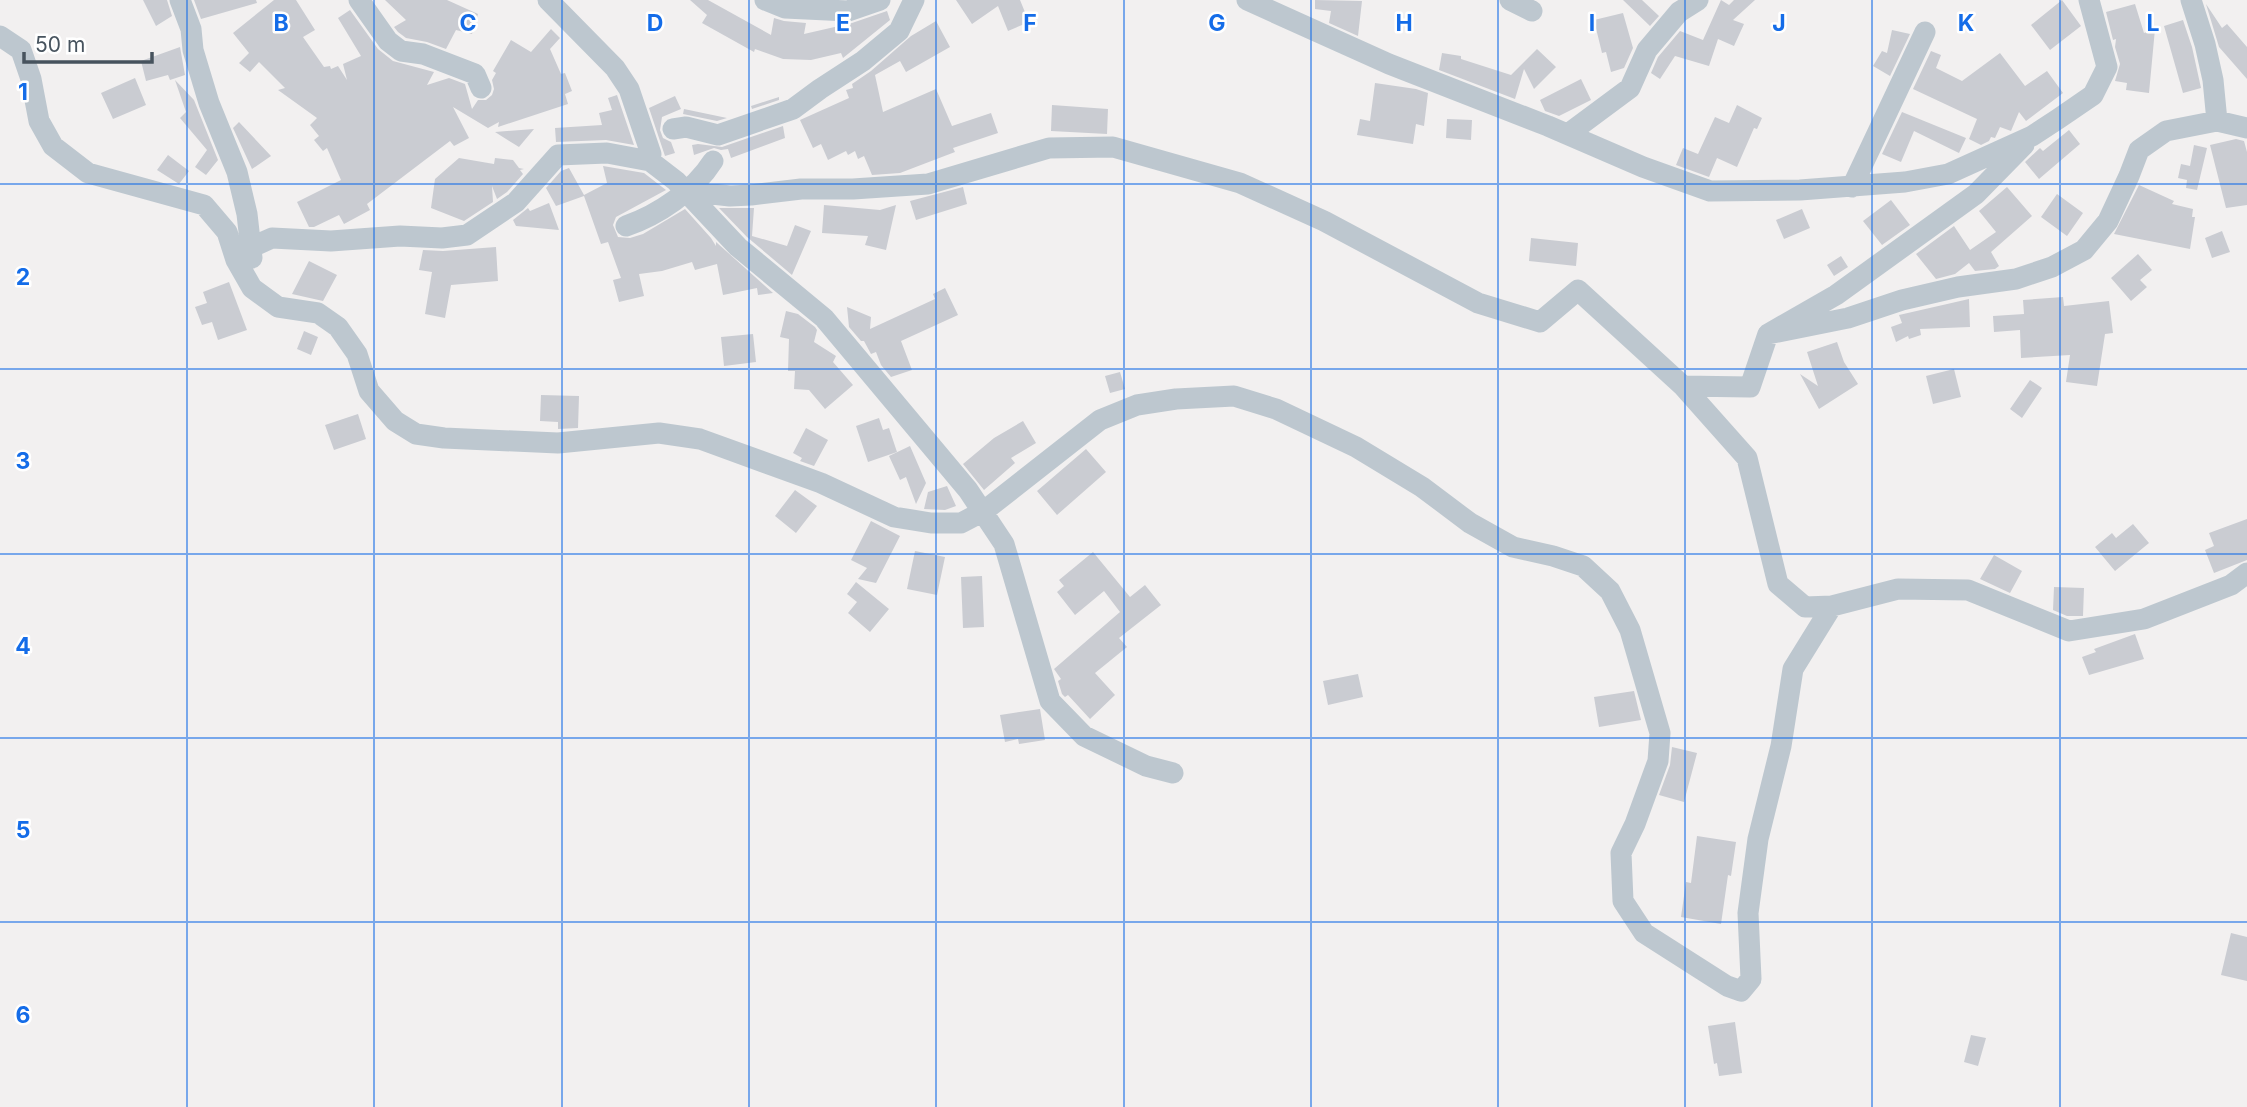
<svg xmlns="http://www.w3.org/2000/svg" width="2247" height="1107" font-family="Inter,sans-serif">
  <rect width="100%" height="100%" fill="#f2f0f0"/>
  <path fill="#caccd2" d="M143,0H167L172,16L156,26Z
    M194,0H256L257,3L201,19Z
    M274,0H296L315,30L303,37L324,67L330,66L331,69L338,66L347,80L343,64L361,56L338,18L350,10L378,49L393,61L434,72L427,85L449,78L465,84L472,109L478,100H486L492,95L494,89L492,80L496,73L493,71L511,40L531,52L551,29L560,38L550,49L561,74L565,73L572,91L565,94L568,104L498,127L499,122L488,128L453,107L469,138L454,146L450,141L367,204L370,210L344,224L339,215L314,227H309L297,202L341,180L327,148L323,151L314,140L319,136L310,125L317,118L278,90L285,88L259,62L250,72L239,63L249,53L233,33Z
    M385,0H447L478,14L472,34L456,30L446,49L427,42L406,38L398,32L394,27L406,20Z
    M690,0H708L771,35L774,18L784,21L806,23L804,34L852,23L887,11L890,20L843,58L841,53L811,60L783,59L755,49L754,52L702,23L707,15Z
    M956,0H1020L1029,22L1008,31L998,6L972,24Z
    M1315,0L1362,1L1358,36L1329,23L1331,11L1315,9Z
    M1623,0H1642L1659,16L1650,26Z
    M1721,0L1729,5L1734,0H1755L1733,20L1744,24L1734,46L1718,39L1709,66L1675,56L1660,79L1651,73L1658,57L1680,31L1703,40Z
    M2062,0L2081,26L2050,50L2031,25Z
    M2135,4L2144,33L2155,29L2149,93L2126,90L2127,83L2115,81L2120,64L2115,47L2116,39L2113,40L2106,12Z
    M2206,4L2222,28L2227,24L2247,47V79L2219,47Z
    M1623,13L1633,48L1624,68L1611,72L1606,52L1602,53L1594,20Z
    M2183,20L2192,47L2201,88L2183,93L2164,26Z
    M936,21L950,47L906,72L900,61L875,75L883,112L936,89L952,126L991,113L998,133L953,148L955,152L900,173L872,175L864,156L858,159L855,151L848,155L846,151L828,160L821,144L813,148L800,120L849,98L846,90L853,88L852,84L871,71L911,36Z
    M1892,30L1910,34L1890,76L1873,66L1882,51L1887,53Z
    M180,47L185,75L170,80L168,75L146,81L141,61Z
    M1537,49L1556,67L1534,89L1524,69L1515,99L1439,70L1442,53L1461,56V59L1511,75Z
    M1931,51L1941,55L1936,68L1962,81L2000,53L2025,86L2047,71L2063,93L2026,121L2019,112L2011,131L2000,127L1995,138L1991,137L1989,141L1981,145L1969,139L1977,119L1913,89Z
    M135,78L146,105L113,119L101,93Z
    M1581,79L1591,100L1559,116L1545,111L1540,100Z
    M175,80L194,100L218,160L206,175L195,167L207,150L180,118L186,112Z
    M1375,83L1416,89L1428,93L1424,126L1416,124L1413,144L1357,135L1360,119L1370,121Z
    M617,95L634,145L606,140L556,142L555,128L602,125L599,113L612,110L608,98Z
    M675,96L681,109L662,117L660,130L663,138L671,142L675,153L665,156L649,108Z
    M779,97V100L752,109L751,106Z
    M1052,105L1108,109L1107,134L1051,131Z
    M1737,105L1762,118L1757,129L1754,128L1737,167L1717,158L1709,177L1676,165L1683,148L1698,154L1715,117L1729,123Z
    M684,109L727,118L717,121L683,114Z
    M1902,112L1966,138L1959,153L1914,131L1901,162L1882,154Z
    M1447,119L1472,120L1471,140L1446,138Z
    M239,122L271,156L252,169L233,128Z
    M783,126L785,138L731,158L728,149L721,150L714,148L694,155L692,145L698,144L722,147Z
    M534,129L519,147L495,132Z
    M2069,130L2080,144L2039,179L2025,162L2040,148L2043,151Z
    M2236,139L2244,141L2247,152V205L2226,208L2210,145Z
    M2194,145L2207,148L2197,190L2186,188L2187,180L2178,178L2181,164L2190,166Z
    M168,155L189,171L179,184L157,170Z
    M459,158L494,164L495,158L513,160L519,168L524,169L520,170L523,174L507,192L497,199L492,186L493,202L464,221L431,208L435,179Z
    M603,166L644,173L666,190L616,217L613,225L618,237L630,238L643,234L685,209L711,238L716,246V242L773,293L758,295L757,288L723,295L717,264L695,270L692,262L662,271L639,274L644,296L619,302L613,280L621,278L608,242L601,244L584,196L556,206L546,188L561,171L569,168L584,195L607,183Z
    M2139,185L2174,201L2172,204L2193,209L2192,217H2195L2190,249L2114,234Z
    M963,187L967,204L916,220L910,201Z
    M2007,187L2032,216L1991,252L1999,266L1995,269L1975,271L1969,263L1955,274L1936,279L1916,254L1954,226L1970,250L1996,232L1979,211Z
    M2057,194L2083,213L2067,236L2041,217Z
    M1891,200L1910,225L1882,245L1863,221Z
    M549,203L559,230L516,226L513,220L528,208L530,211Z
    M824,205L880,210L896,205L886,250L865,245L868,236L822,233Z
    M719,208H754L752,236L787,246L795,225L811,231L792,275L747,237Z
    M1802,209L1810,228L1784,239L1776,220Z
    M2222,231L2230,252L2212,258L2205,238Z
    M1531,238L1578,243L1576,266L1529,261Z
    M496,247L498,281L451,285L445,318L425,314L432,272L419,270L423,250L443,251Z
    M2138,254L2152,270L2140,280L2147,287L2131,301L2111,278Z
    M1841,256L1848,267L1834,276L1827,265Z
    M309,261L337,275L323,301L292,294Z
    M229,282L247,330L218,340L212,322L202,325L195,307L207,303L203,292Z
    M945,288L958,315L901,341L912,370L891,377L881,365L876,352L871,354L864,341H861L849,327L847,307L871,317L870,329L935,299L933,294Z
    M2063,297L2064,306L2109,301L2113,333L2105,334L2097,386L2066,382L2070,355L2021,358L2020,330L1994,332L1993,316L2024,314L2023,300Z
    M1969,299L1970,327L1920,329L1921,335L1909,339L1908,336L1896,342L1891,327L1902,323L1899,315Z
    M786,311L798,314L815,327L817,330L814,342L836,356L833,362L853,385L825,409L809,390L794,389L795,371H788L789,339L780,337Z
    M304,331L318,337L311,355L297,349Z
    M753,334L756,362L724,366L721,337Z
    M1837,342L1844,362L1858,384L1819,409L1800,374L1818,386L1807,352Z
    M1954,369L1961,397L1933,404L1926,376Z
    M1120,372L1125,389L1110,393L1105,376Z
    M2030,380L2042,388L2022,418L2010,409Z
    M541,395L579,396L578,428L558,429V422L540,421Z
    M358,414L366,439L334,450L325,425Z
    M879,418L883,430L889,428L897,452L868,462L856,426Z
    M1023,421L1036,443L1011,458L1015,463L984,490L963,464L994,438Z
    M806,428L828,440L814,466L800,461L802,458L793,453Z
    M910,446L926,483L916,504L906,477L900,480L889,456Z
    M1086,449L1106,472L1057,515L1037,491Z
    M947,486L956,506L945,510L924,509L928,492Z
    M795,490L817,506L796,533L775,516Z
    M2247,519V560L2214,573L2205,550L2214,546L2209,533Z
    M871,521L900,536L876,583L858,579L867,568L851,560Z
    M2133,524L2149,543L2115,571L2095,547L2112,533L2116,538Z
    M915,551L945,557L937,595L907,589Z
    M1093,552L1130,597L1145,585L1161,605L1119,638L1127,647L1095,673L1115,695L1090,719L1068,695L1065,697L1062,694L1058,681L1061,679L1054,669L1120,612L1104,591L1075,615L1057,592L1064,586L1059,580Z
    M1994,555L2022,571L2010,593L1980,579Z
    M982,576L984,627L963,628L961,577Z
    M856,582L889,609L870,632L848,613L857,602L847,594Z
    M2054,587L2084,588L2083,616H2067L2053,610Z
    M2135,634L2144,659L2089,675L2082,657L2096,652L2094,649Z
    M1358,674L1363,697L1328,705L1323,681Z
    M1634,691L1641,720L1599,727L1594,697Z
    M1040,709L1045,740L1019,744L1018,739L1005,742L1000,715Z
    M1672,747L1697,753L1684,802L1659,795L1670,765Z
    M1697,836L1736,842L1731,876L1728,875L1721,924L1681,917L1686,882L1691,883Z
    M2231,933L2247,937V981L2221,975Z
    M1735,1022L1742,1073L1719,1076L1717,1063L1714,1064L1708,1026Z
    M1971,1035L1986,1038L1978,1066L1964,1062Z"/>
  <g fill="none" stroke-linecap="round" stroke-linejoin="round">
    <path stroke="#bdc7cf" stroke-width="21" d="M180,0L191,29L193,50L209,103L237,172L247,214L252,258
      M359,0L388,41L401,51L423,54L475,74L481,88
      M548,0L615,68L629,89L651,154L650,161
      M765,0L785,8L848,11L880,0
      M1247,0L1389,64L1548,126L1643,167L1710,191L1800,190L1905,182L1948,174L2032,136L2058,119L2093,95L2107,67L2089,0
      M1510,0L1532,11
      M2191,0L2205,44L2213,80L2217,121
      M0,36L21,50L31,79L39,121L53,146L88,173L204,205L227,232L236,260L252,288L278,307L318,313L338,327L357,354L369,391L395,421L416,434L444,438L558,443L659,433L700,439L821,483L894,517L931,523H961L984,511L1100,420L1137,405L1176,399L1234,396L1276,409L1356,447L1422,487L1470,523L1513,547L1553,556L1583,566L1610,591L1630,630L1660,733L1658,761L1635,824L1621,853L1623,901L1644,933L1727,986L1741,991L1751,979L1748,913L1758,839L1781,746L1793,669L1832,606
      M673,129L686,127L718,135L793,109L820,89L863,61L899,31L914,0
      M1568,134L1630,88L1647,50L1679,12L1698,0
      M1852,187L1925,32
      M685,191L730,196L751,195L801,189H853L928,184L1049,148L1113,147L1240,183L1324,221L1478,303L1540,322L1578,290L1683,386L1747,458L1778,584L1805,607L1832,606L1898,589L1968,590L2069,631L2144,619L2231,585L2247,573
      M626,226C658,215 694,191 713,161
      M236,260L252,247L272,238L331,241L400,236L442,238L467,235L516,202L558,155L607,153L650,161L676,181L738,247L824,318L968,490L1004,544L1050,701L1084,736L1146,766L1173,773
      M1768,334L1848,318L1902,300L1958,287L2016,279L2052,267L2084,250L2108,221L2129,176L2139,150L2166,131L2217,121L2247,128
      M1683,386L1750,387L1768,334L1836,295L1976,194L2024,145"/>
  </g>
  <path fill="none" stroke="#146ce8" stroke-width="2" stroke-opacity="0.55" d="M187,0V1107M374,0V1107M562,0V1107M749,0V1107M936,0V1107M1124,0V1107M1311,0V1107M1498,0V1107M1685,0V1107M1872,0V1107M2060,0V1107M0,184H2247M0,369H2247M0,554H2247M0,738H2247M0,922H2247"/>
  <g font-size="23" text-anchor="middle" font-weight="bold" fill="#146ce8" stroke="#fff" stroke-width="5" stroke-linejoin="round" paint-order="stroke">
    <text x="281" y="31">B</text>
    <text x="468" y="31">C</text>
    <text x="655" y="31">D</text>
    <text x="843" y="31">E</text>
    <text x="1030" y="31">F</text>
    <text x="1217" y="31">G</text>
    <text x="1404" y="31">H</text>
    <text x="1592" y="31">I</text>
    <text x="1779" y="31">J</text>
    <text x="1966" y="31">K</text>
    <text x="2153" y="31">L</text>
    <text x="23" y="100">1</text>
    <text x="23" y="285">2</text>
    <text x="23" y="469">3</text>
    <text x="23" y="654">4</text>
    <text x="23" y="838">5</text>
    <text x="23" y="1023">6</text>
  </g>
  <path d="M24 52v10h128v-10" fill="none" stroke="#47535e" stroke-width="3.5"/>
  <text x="35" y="52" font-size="21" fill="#47535e" stroke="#ffffff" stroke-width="5" paint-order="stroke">50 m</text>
</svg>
